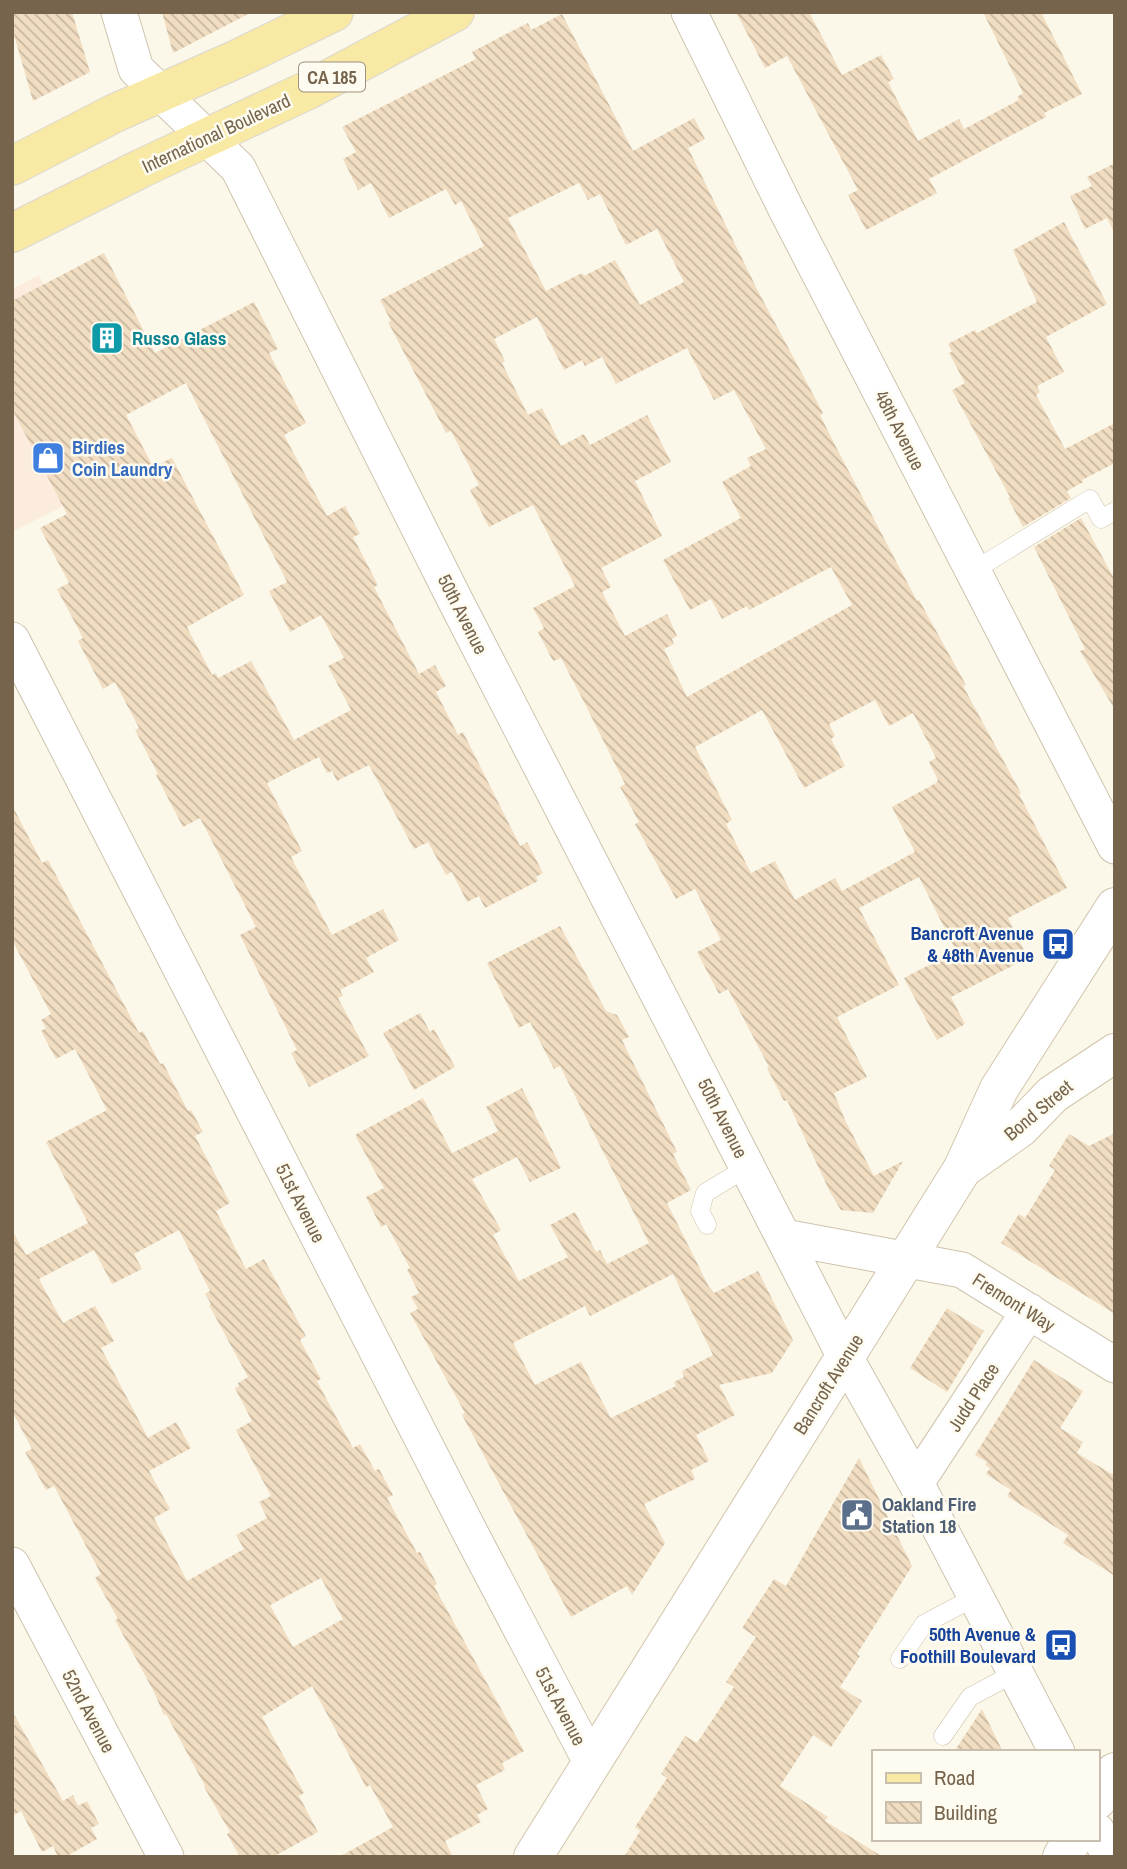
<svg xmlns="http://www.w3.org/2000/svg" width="1127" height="1869" font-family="'Archivo Narrow',sans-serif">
  <defs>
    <pattern id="building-back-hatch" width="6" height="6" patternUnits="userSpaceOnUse" patternTransform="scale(1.75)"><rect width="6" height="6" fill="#f1ddc1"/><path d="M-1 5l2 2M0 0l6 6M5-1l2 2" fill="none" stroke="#c8b79f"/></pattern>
  </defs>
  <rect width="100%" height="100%" fill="#fcf8e9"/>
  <path fill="#fcecdd" d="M39,275L117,430L131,423L151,462L12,532V289Z"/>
  <path fill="url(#building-back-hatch)" fill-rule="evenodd" d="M12,12H72L90,72L33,101L12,28Z
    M162,12H252L173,53Z
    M736,12H809L842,75L881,55L894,79L888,82L918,141L959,119L964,129L1019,100L1017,97L1023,93L983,12H1041L1082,94L1044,113L1046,117L929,179L937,193L866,230L848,195L858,190L787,56L765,68Z
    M562,14L633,151L694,118L705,139L688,148L757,289L823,413L820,415L836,447L917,601L919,600L966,685L963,686L1021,793L1019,794L1067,888L1008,918L1028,958L951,997L965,1024L937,1040L904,978L956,951L919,877L859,908L899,985L837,1017L867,1077L834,1093L845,1120L874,1176L903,1161L873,1213L841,1210L830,1192L787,1100L784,1101L767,1068L769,1067L728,989L719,994L697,952L721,940L695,889L676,899L635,824L639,822L620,787L625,784L583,700L561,658L553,661L538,632L544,628L533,608L575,586L533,505L489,527L470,490L479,485L451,431L446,433L388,322L391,321L380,300L484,246L461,201L455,205L446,189L389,218L371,183L358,190L343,159L356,152L342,127L476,59L472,52L506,34L528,23L531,30ZM579,183L588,200L600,194L626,245L657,229L684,282L640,305L615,260L584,276L582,273L546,291L508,218ZM537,317L564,370L582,360L585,366L602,357L616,384L687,348L714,400L734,390L766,449L747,458L751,466L722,482L741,518L663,560L690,610L711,599L722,619L747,606L749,610L831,567L852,605L687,697L664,649L674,644L672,639L677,636L667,614L625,636L602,592L611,587L601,568L662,536L635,481L671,462L647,415L590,445L584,434L561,446L542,408L528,415L502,363L505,361L494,339ZM875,700L889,726L913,713L936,758L929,762L938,780L936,783L892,807L915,852L842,891L835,878L795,900L775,861L751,873L726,824L732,820L695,747L762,710L804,788L845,766L831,739L835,736L829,724Z
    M1115,163V234L1107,218L1085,229L1070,196L1092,186L1087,177Z
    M1064,222L1107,304L1046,337L1064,372L1037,386L1040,392L1036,395L1065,449L1115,423V463L1082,480L1083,482L1067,491L1071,498L1023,527L1008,498L1010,497L952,390L965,383L949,353L952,352L948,344L975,330L977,333L1037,302L1013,250Z
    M104,253L155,353L254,302L278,349L269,353L306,423L284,435L327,516L345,506L360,534L353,537L378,585L374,587L419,674L435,665L446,686L436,692L458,735L463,732L520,846L527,842L543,873L536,877L538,881L485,908L479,896L467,902L452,872L446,875L428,842L414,849L369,765L337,781L332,771L327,773L319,757L267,783L302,851L291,857L332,935L383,909L399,940L366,958L374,972L340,990L343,996L338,998L369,1056L309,1087L291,1053L297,1050L240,935L256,927L200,818L183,827L156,775L158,774L135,730L139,728L115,682L103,689L78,641L83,638L57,589L69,583L40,528L67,514L12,409V301ZM186,383L287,582L269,591L290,632L321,615L344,658L328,666L351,710L294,740L251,661L218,678L216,673L212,675L187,627L244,595L172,458L153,467L126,415Z
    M1081,518L1115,580V710L1080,651L1085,649L1034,547Z
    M12,805L42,863L48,860L139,1033L143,1031L160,1064L163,1063L188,1111L191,1110L203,1132L195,1136L230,1203L216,1211L246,1269L264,1259L306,1336L300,1340L321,1379L317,1381L327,1400L353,1448L360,1444L375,1471L379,1469L393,1495L387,1498L417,1553L420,1552L437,1584L434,1586L524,1751L502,1763L505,1770L476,1785L488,1809L477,1815L481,1822L445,1841L453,1857H339L393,1827L370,1785L366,1787L312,1686L262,1717L304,1793L299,1796L318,1832L273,1857H240L227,1834L230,1832L204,1787L205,1786L166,1714L164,1715L153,1690L115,1620L118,1619L95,1578L101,1574L54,1486L46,1490L25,1452L32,1449L12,1411V1230L26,1255L88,1223L46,1142L107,1110L75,1049L56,1059L41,1031L46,1028L41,1020L51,1014L12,940ZM179,1230L210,1291L205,1294L211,1304L209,1305L248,1377L238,1383L239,1386L235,1388L252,1421L236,1430L271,1496L259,1502L267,1518L236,1535L244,1549L187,1581L154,1518L170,1509L149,1471L191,1448L176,1422L148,1438L101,1348L114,1341L95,1306L63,1323L39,1279L94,1250L112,1284L142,1269L134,1254ZM321,1578L343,1619L293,1647L270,1605Z
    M560,926L606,1011L617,1015L629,1037L622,1040L677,1152L673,1154L691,1190L667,1203L709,1287L714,1293L758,1271L793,1340L772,1373L719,1385L735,1415L696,1435L709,1461L691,1470L695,1479L644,1504L665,1543L632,1595L627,1586L571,1617L462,1415L465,1413L410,1313L418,1309L411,1297L419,1293L407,1270L410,1268L386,1224L381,1227L366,1197L384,1188L355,1135L423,1098L452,1153L498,1131L486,1107L522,1088L561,1168L530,1182L517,1157L472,1179L501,1230L493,1235L519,1281L568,1257L550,1225L575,1212L596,1252L600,1250L607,1264L649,1243L560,1066L554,1069L530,1022L519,1028L487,963ZM673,1274L713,1355L682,1371L684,1377L674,1382L676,1386L611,1418L581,1362L535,1385L513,1343L585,1306L590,1316Z
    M420,1013L430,1032L434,1029L455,1067L414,1090L383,1033Z
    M1115,1133V1314L1001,1243L1019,1214L1025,1218L1055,1170L1049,1166L1069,1134L1089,1146Z
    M947,1308L984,1331L947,1392L910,1368Z
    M1034,1360L1083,1391L1060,1428L1083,1442L1077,1453L1115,1476V1576L1063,1543L1068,1535L1007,1496L1011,1490L986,1474L990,1468L985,1465L987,1462L975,1455Z
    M859,1458L912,1566L857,1654L860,1656L840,1687L862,1701L831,1747L813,1735L780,1786L828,1817L825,1821L883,1857H624L640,1831L635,1827L667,1778L661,1774L685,1736L697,1743L734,1687L726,1682L756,1637L742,1628L774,1579L786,1586Z
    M982,1709L1003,1752H954Z
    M12,1711L63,1801L73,1795L78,1806L87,1801L99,1824L91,1828L97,1839L65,1857H58L53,1846L42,1852L21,1811L12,1816Z"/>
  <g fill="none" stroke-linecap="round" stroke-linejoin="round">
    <defs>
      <path id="lane" d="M973,571L1090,499L1101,519L1115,511
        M707,1225L700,1211L705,1193L748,1167
        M900,1659L924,1624L975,1597
        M943,1736L970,1697L1015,1673"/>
      <path id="street" d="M119,12L136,69L238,168L454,598L845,1357L916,1483L1057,1752
        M689,12L787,211L1115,846
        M12,640L472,1536L592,1764
        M784,1237L962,1270L1115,1365
        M916,1483L1029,1311
        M12,1565L166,1857
        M1097,1831L1110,1857"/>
      <path id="secondary" d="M965,1167L1020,1128L1053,1094L1115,1053
        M1097,1800L1115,1772
        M533,1857L963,1168L999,1089L1115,907
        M1062,1857L1073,1839"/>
      <path id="primary" d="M12,166L115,113L237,59L334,12
        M12,233L142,168L308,90L455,12"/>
    </defs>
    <use href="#lane" stroke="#cec3af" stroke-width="19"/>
    <use href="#street" stroke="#cec3af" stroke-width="37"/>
    <use href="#secondary" stroke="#d1c4ac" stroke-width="40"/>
    <use href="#primary" stroke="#dbd7d1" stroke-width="40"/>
    <use href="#lane" stroke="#fff" stroke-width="18"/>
    <use href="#street" stroke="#fff" stroke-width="35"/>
    <use href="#secondary" stroke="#fff" stroke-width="38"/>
    <use href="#primary" stroke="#f8e9a4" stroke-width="38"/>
  </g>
  <defs>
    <symbol id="building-square" viewBox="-11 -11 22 22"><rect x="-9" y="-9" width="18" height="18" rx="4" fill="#0f9aa8" stroke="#fefbf0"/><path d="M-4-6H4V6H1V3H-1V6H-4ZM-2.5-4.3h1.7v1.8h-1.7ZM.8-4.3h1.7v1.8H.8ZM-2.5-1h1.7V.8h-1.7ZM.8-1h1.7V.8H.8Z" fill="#fff"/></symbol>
    <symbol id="shop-square" viewBox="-11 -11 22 22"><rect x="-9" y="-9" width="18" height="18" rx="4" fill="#3f7fe0" stroke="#fefbf0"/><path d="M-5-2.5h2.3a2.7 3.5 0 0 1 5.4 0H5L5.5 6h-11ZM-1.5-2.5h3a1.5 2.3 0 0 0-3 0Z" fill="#fff"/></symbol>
    <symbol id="bus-square" viewBox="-11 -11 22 22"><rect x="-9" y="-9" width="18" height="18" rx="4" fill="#1a4fb4" stroke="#fefbf0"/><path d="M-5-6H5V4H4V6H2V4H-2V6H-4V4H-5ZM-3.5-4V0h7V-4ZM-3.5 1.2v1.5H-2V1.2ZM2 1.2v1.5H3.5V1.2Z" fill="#fff"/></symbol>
    <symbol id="civic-square" viewBox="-11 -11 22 22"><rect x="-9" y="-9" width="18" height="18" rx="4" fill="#5c6f8a" stroke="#fefbf0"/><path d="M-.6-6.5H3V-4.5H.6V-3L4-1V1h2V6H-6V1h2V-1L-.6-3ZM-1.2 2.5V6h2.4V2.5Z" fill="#fff"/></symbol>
  </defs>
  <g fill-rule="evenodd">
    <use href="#building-square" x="88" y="319" width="38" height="38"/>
    <use href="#shop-square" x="29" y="439" width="38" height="38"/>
    <use href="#bus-square" x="1039" y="925" width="38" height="38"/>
    <use href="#civic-square" x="838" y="1496" width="38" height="38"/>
    <use href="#bus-square" x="1042" y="1626" width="38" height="38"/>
  </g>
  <g text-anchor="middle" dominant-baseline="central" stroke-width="5" stroke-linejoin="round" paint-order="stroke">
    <rect fill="#fefbf0" stroke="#9f917e" stroke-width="2" x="299" y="62.5" width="66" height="29" rx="5"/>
    <g font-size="18" font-weight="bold" fill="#76644d">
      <text x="332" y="77">CA 185</text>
    </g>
    <g font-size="19" fill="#76644d" stroke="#fefbf0">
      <text transform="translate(216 133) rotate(-25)">International Boulevard</text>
      <text transform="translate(900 430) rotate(63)">48th Avenue</text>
      <text transform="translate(463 614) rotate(63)">50th Avenue</text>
      <text transform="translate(1038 1110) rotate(-40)">Bond Street</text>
      <text transform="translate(723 1118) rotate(63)">50th Avenue</text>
      <text transform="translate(301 1203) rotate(63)">51st Avenue</text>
      <text transform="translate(1014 1302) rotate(32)">Fremont Way</text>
      <text transform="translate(828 1384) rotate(-58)">Bancroft Avenue</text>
      <text transform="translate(973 1397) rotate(-57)">Judd Place</text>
      <text transform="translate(561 1706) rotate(62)">51st Avenue</text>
      <text transform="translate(89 1711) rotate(62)">52nd Avenue</text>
    </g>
    <g font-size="19" font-weight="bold" fill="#0d838f" stroke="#fefbf0" text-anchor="start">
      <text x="132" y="338">Russo Glass</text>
    </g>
    <g font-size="19" font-weight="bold" fill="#366cbe" stroke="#fefbf0" text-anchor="start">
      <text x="72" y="447">Birdies<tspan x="72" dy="22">Coin Laundry</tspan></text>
    </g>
    <g font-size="19" font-weight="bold" fill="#164399" stroke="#fefbf0" text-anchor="end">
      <text x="1034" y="933">Bancroft Avenue<tspan x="1034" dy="22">&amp; 48th Avenue</tspan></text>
      <text x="1036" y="1634">50th Avenue &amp;<tspan x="1036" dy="22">Foothill Boulevard</tspan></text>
    </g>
    <g font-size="19" font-weight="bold" fill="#4e5e75" stroke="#fefbf0" text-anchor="start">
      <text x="882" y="1504">Oakland Fire<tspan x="882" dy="22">Station 18</tspan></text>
    </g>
  </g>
  <rect width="1127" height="1869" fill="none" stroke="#76644d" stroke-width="28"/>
  <rect x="872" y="1750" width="228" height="91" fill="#fefbf0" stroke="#c8bfaf" stroke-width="2"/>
  <rect x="886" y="1773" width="35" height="10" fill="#f8e9a4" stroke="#c8bfaf" stroke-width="2"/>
  <text x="934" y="1785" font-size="21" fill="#76644d">Road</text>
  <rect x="886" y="1802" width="35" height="21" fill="url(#building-back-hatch)" stroke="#c8bfaf" stroke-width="2"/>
  <text x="934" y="1820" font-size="21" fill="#76644d">Building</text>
</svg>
